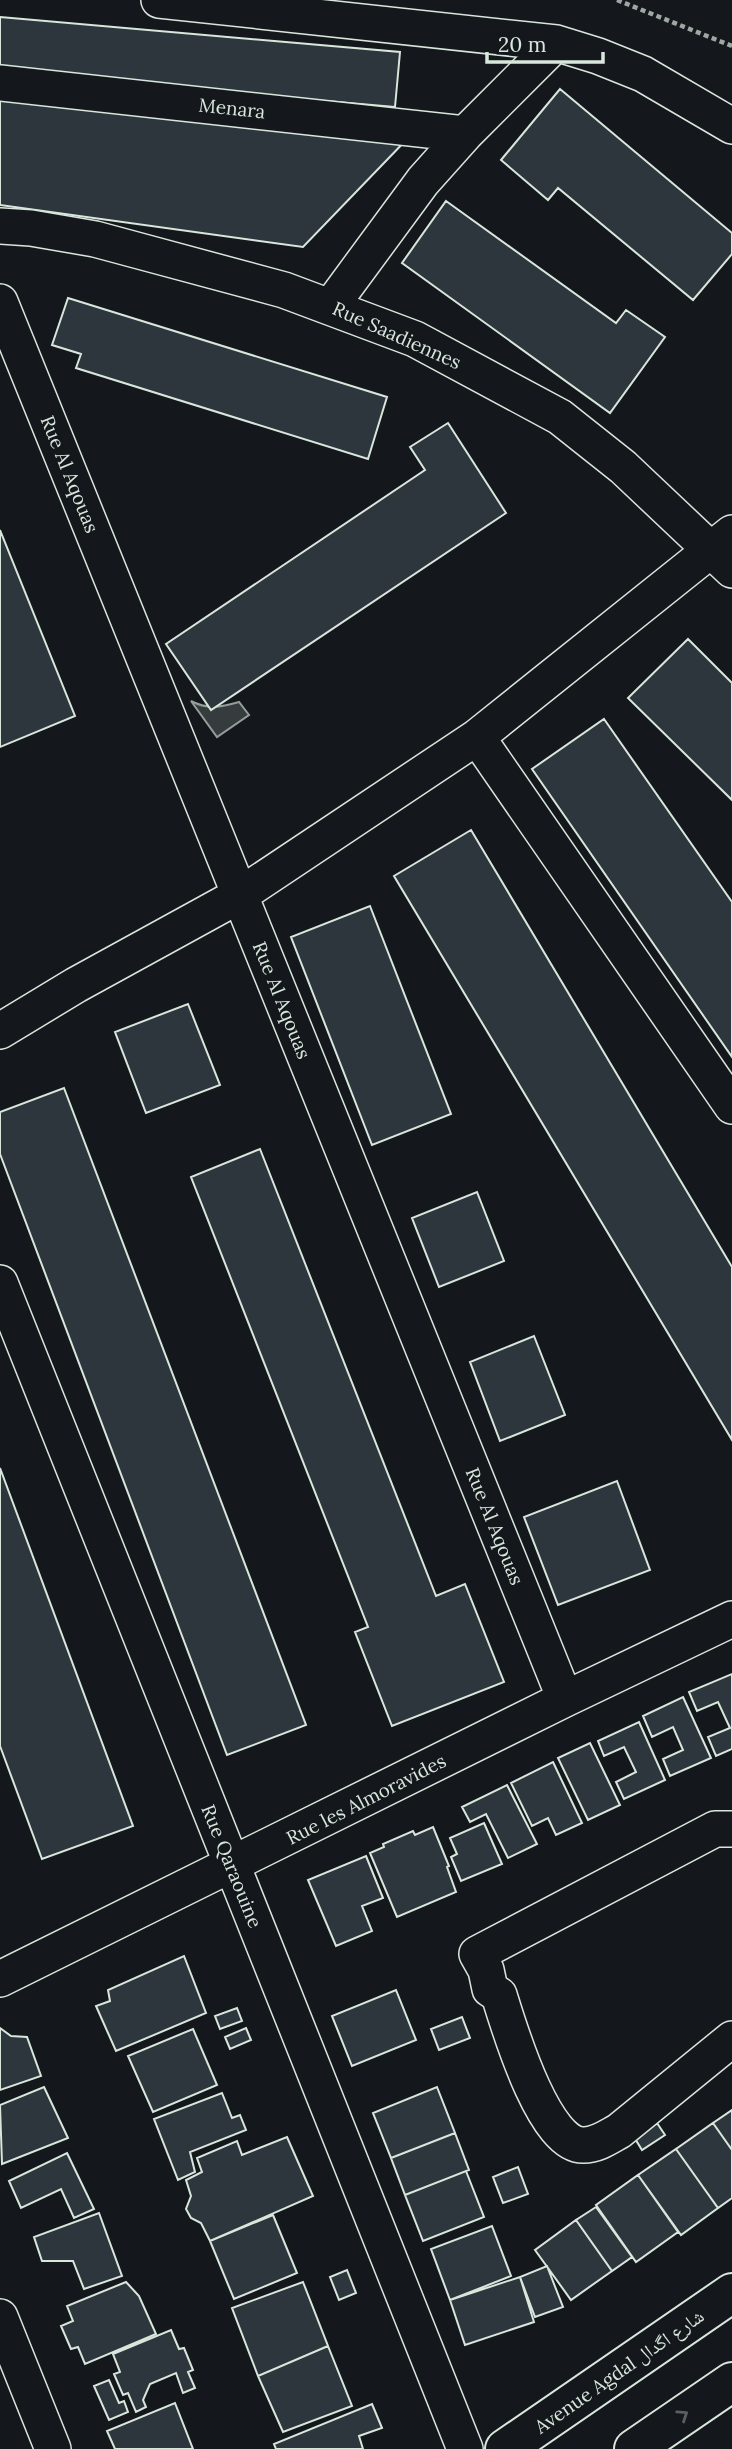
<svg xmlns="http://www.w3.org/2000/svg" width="732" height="2449" font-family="Lora,'Noto Naskh Arabic',serif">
  <rect width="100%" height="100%" fill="#14181c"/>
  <path fill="#363b3e" stroke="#939e99" stroke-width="2" d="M191,701C208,710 221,707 239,702L249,715L217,737Z"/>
  <path fill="#2c363c" stroke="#d8e6dc" stroke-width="2" d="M0,17L400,52L395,107L0,73Z
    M560,89L732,233V254L693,300L558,188L548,200L501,160Z
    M0,99L410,136L303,247L0,205Z
    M446,201L616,323L626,310L665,337L610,413L402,263Z
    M68,298L387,397L368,459L76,368L81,354L52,345Z
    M448,423L506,513L211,710L166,644L425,470L410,447Z
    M0,530L75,716L0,747Z
    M688,639L732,683V800L628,698Z
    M604,719L732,902V1057L532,769Z
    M471,830L732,1267V1440L394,876Z
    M370,906L451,1114L372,1145L291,937Z
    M188,1004L220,1085L146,1113L115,1032Z
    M64,1088L306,1725L227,1755L0,1154V1112Z
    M260,1149L436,1596L465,1584L504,1682L392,1726L355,1632L368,1627L191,1177Z
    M477,1192L504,1261L439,1287L412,1218Z
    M534,1336L565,1415L500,1441L470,1362Z
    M0,1468L133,1826L42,1859L0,1746Z
    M617,1481L650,1570L558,1605L524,1517Z
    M732,1674V1749L716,1756L708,1737L730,1728L718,1702L697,1711L689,1692Z
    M683,1697L711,1758L670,1776L663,1759L683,1750L673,1727L652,1737L643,1716Z
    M639,1722L665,1780L624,1799L616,1782L636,1772L624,1747L604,1756L598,1741Z
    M590,1743L620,1805L588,1820L558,1758Z
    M553,1762L582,1823L556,1835L548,1818L532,1826L511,1783Z
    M507,1785L537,1844L508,1858L486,1814L470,1822L462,1807Z
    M484,1823L502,1864L461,1881L451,1857L457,1854L450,1838Z
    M433,1827L449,1866L447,1867L456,1892L397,1917L370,1853L384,1847L383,1844L413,1831L415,1835Z
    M366,1856L383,1898L362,1906L372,1931L336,1946L308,1880Z
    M184,1956L206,2013L116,2051L96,2006L110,2001L108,1990Z
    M396,1990L416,2040L352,2066L332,2016Z
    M237,2008L242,2021L220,2029L215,2016Z
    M462,2017L470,2038L439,2050L431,2029Z
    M0,2028L11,2036L27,2037L41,2076L0,2090Z
    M246,2028L251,2040L230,2049L225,2037Z
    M193,2029L217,2085L153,2112L128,2056Z
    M44,2087L68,2138L2,2164L0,2105Z
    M437,2087L455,2133L391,2158L373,2113Z
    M222,2093L232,2118L240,2115L246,2130L190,2152L195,2172L178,2180L154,2119Z
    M732,2110V2150L713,2123Z
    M657,2123L665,2135L642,2150L634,2137Z
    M713,2123L732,2150V2198L718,2208L676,2149Z
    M455,2133L469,2170L405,2195L391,2158Z
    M287,2137L313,2196L210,2241L201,2223L191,2218L186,2209L191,2196L186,2180L202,2172L197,2158L237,2141L242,2155Z
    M676,2149L718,2208L681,2235L638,2175Z
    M67,2153L94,2209L74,2218L61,2189L21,2208L9,2181Z
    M518,2167L528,2194L503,2203L493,2177Z
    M466,2171L484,2217L423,2241L405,2195Z
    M638,2175L678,2232L636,2262L596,2205Z
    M596,2207L632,2257L612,2271L576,2220Z
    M99,2213L122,2276L84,2289L73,2261H42L34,2237Z
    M273,2215L297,2273L234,2299L210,2241Z
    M576,2220L612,2271L571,2300L535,2250Z
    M492,2226L511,2276L450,2300L431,2249Z
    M547,2266L563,2307L535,2317L520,2277Z
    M347,2270L356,2293L339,2300L330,2277Z
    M520,2277L534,2322L465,2345L450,2300Z
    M126,2282L139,2296L156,2334L85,2364L78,2347L71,2349L61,2326L73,2321L67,2306Z
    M303,2282L328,2346L258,2376L232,2308Z
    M171,2330L179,2349L184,2348L193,2370L188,2372L195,2388L183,2393L176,2373L150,2384L143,2400L146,2407L136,2412L128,2393L123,2395L114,2374L120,2372L113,2354Z
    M328,2346L352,2406L283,2432L258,2376Z
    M109,2380L119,2403L124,2401L128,2412L109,2420L94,2386Z
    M175,2403L193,2449H115L107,2431Z
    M372,2404L382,2428L359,2436L363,2449H276L274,2444Z"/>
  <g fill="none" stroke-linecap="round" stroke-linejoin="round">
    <defs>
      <path id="street" d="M159,0L556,43L598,56L643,74L732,126
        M0,83L465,134
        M0,226L31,228L95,239L284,290L415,339L560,417L623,467L732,570
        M0,302L565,1699
        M331,306L423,181L465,134L556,43
        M477,737L732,1106
        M0,1031L76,985L240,895L477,737L732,533
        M0,1283L465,2449
        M732,1829H715L477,1954L486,1970L490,1989L499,1995C509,2027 544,2147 584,2145C597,2145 608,2137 619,2131L732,2039
        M0,1979L565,1699L732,1619
        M0,2317L53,2449"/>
      <path id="secondary" d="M505,2449L732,2293
        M634,2449L732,2382"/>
    </defs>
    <use href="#street" stroke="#d8e6dc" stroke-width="38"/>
    <use href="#secondary" stroke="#d8e6dc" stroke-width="42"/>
    <path stroke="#9da8a2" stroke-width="4.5" stroke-dasharray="5 3.5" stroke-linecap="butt" d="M617,0L732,46"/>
    <use href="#street" stroke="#14181c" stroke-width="35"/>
    <use href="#secondary" stroke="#14181c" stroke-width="38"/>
  </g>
  <defs><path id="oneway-chevron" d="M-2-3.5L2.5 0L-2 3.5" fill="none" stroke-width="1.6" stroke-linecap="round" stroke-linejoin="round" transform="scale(1.75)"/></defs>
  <use stroke="#59605f" href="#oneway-chevron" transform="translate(683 2415) rotate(-34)"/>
  <g text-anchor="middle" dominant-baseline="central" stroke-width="5" stroke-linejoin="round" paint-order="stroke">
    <g font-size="19" fill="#d8e6dc" stroke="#14181c">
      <text transform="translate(232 108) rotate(6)">Menara</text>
      <text transform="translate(397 335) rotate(24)">Rue Saadiennes</text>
      <text transform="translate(70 474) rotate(68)">Rue Al Aqouas</text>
      <text transform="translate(282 1000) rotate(68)">Rue Al Aqouas</text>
      <text transform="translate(495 1526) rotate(68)">Rue Al Aqouas</text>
      <text transform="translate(366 1799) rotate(-27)">Rue les Almoravides</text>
      <text transform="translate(232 1866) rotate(68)">Rue Qaraouine</text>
      <text transform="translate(619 2371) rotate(-35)">Avenue Agdal شارع اگدال</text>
    </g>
  </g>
  <path d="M487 52v10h116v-10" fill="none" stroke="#d8e6dc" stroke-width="3.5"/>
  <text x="498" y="52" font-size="21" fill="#d8e6dc" stroke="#14181c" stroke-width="5" paint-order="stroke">20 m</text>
</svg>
